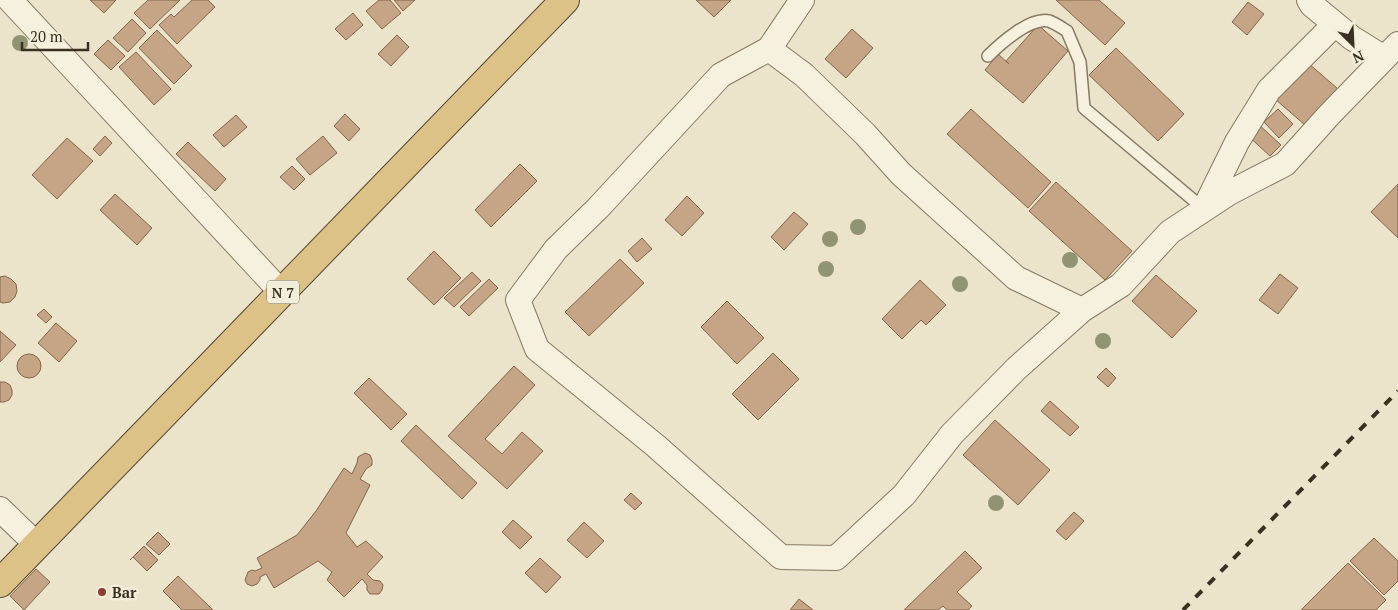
<svg xmlns="http://www.w3.org/2000/svg" width="1398" height="610" font-family="'PT Serif',serif">
  <rect width="100%" height="100%" fill="#ebe4cb"/>
  <path fill="#c5a585" stroke="#846549" d="M90,0H116L104,13Z
    M148,0H180L150,29L134,13Z
    M192,0H208L215,7L177,44L159,25L171,14L174,17Z
    M379,0H390L401,13L382,29L366,11Z
    M394,0H415L403,11Z
    M696,0H731L714,17Z
    M1056,0H1099L1125,23L1105,45Z
    M1248,2L1264,14L1247,35L1232,22Z
    M353,13L363,25L346,40L335,29Z
    M132,19L146,33L128,52L113,38Z
    M1038,25L1068,51L1023,103L985,70L998,54L1009,64L1006,61Z
    M852,29L873,48L846,78L825,59Z
    M157,30L192,66L174,84L139,48Z
    M397,35L409,47L391,66L378,54Z
    M108,40L125,56L111,70L94,54Z
    M1116,48L1184,114L1158,141L1089,75Z
    M136,52L171,89L154,105L119,67Z
    M1308,63L1338,89L1305,125L1275,99Z
    M971,109L1051,182L1028,208L947,134Z
    M1278,109L1293,124L1279,138L1264,122Z
    M345,114L360,129L349,141L334,126Z
    M236,115L247,127L224,147L213,135Z
    M1257,123L1281,145L1270,156L1246,134Z
    M105,136L112,143L100,156L93,149Z
    M323,136L337,153L310,175L296,159Z
    M67,138L93,161L57,199L32,175Z
    M188,142L226,179L215,191L176,154Z
    M520,164L537,181L491,227L475,210Z
    M292,166L305,179L294,190L280,177Z
    M1056,182L1132,251L1105,280L1029,211Z
    M1398,184V238L1371,212Z
    M115,194L152,228L137,245L100,210Z
    M687,196L704,213L682,236L665,220Z
    M794,212L808,224L784,250L771,237Z
    M642,238L652,249L637,262L628,251Z
    M434,251L461,278L434,305L407,279Z
    M620,259L644,283L589,336L565,312Z
    M472,272L481,281L454,307L444,298Z
    M1280,274L1298,288L1278,314L1259,300Z
    M1156,275L1197,311L1172,338L1132,301Z
    M5,276L11,279L16,284L17,291L15,297L10,302L3,303L0,302V277Z
    M489,279L498,288L469,316L460,307Z
    M920,280L946,305L926,325L921,320L902,339L882,319Z
    M727,301L764,338L737,364L701,327Z
    M44,309L52,317L46,323L37,315Z
    M56,323L77,341L59,362L38,343Z
    M0,331L16,345L0,362Z
    M773,353L799,379L758,420L732,394Z
    M17 366a12 12 0 1 1 24 0a12 12 0 1 1-24 0Z
    M514,366L535,385L485,439L502,454L522,432L543,451L507,489L448,436Z
    M1106,368L1116,378L1108,387L1097,377Z
    M369,378L407,414L391,430L354,393Z
    M0,382H5L10,385L12,390V395L9,400L4,402H0Z
    M1050,401L1079,427L1070,436L1041,411Z
    M995,420L1050,470L1018,505L963,455Z
    M416,425L477,483L462,499L401,441Z
    M365,453L370,455L372,460V465L366,469L360,479L370,485L346,533L357,547L366,541L383,557L367,574L373,580L380,581L383,585L382,590L379,594H370L367,590V585L362,579L344,597L327,580L332,572L318,561L274,588L266,574L260,577V580L257,584L252,586L247,584L245,580L248,572L252,570L255,571L262,568L257,558L297,535L316,511L344,468L352,474L357,463L358,457Z
    M631,493L642,503L635,510L624,500Z
    M1074,512L1084,521L1066,540L1056,531Z
    M513,520L532,537L520,549L502,532Z
    M584,522L604,541L587,558L567,540Z
    M158,532L170,544L159,555L146,544Z
    M1374,538L1398,561V581L1384,595L1350,561Z
    M144,546L158,560L147,571L133,557L130,560Z
    M965,551L982,568L957,592L972,606L968,610H947L943,606L938,610H904Z
    M540,558L561,577L546,593L525,573Z
    M1348,563L1386,600L1376,610H1301Z
    M36,569L50,582L24,610L10,596Z
    M178,576L213,610H182L163,591Z
    M799,599L813,610H790Z"/>
  <g fill="none" stroke-linecap="round" stroke-linejoin="round">
    <defs>
      <path id="service" d="M988,56C1000,44 1030,17 1049,21C1055,23 1062,28 1067,31L1080,62L1084,108L1204,209"/>
      <path id="minor" d="M10,0L282,293
        M1309,0L1312,5L1352,38L1384,58
        M769,49L802,0
        M1204,209L1237,142L1269,90L1335,24
        M1082,310L1017,368L952,434L904,495L836,558L781,557L656,446L537,349L518,300L556,249L598,208L721,75L769,49L804,75L865,134L901,174L1016,278L1082,310L1121,285L1170,232L1229,193L1285,164L1330,114L1398,44
        M0,509L37,545"/>
      <path id="trunk" d="M0,583L565,0"/>
    </defs>
    <use href="#service" stroke="#877861" stroke-width="14"/>
    <use href="#minor" stroke="#877861" stroke-width="26"/>
    <use href="#trunk" stroke="#554634" stroke-width="30"/>
    <use href="#service" stroke="#f6f1de" stroke-width="11"/>
    <use href="#minor" stroke="#f6f1de" stroke-width="24"/>
    <use href="#trunk" stroke="#ddc287" stroke-width="28"/>
    <path stroke="#392f23" stroke-width="4" stroke-dasharray="9 9" stroke-linecap="butt" d="M1183,610L1398,391"/>
  </g>
  <g fill="#909473">
    <circle cx="20" cy="43" r="8"/>
    <circle cx="858" cy="227" r="8"/>
    <circle cx="830" cy="239" r="8"/>
    <circle cx="1070" cy="260" r="8"/>
    <circle cx="826" cy="269" r="8"/>
    <circle cx="960" cy="284" r="8"/>
    <circle cx="1103" cy="341" r="8"/>
    <circle cx="996" cy="503" r="8"/>
  </g>
  <circle fill="#903d36" stroke="#f3eeda" stroke-width="2" cx="102" cy="592" r="5"/>
  <g text-anchor="middle" dominant-baseline="central" stroke-width="5" stroke-linejoin="round" paint-order="stroke">
    <rect fill="#f3eeda" stroke="#71685a" stroke-width="1" x="267" y="280.5" width="32" height="23" rx="4"/>
    <g font-size="14" font-weight="bold" fill="#392f23">
      <text x="283" y="292">N 7</text>
    </g>
    <g font-size="15" font-weight="bold" fill="#392f23" stroke="#f3eeda" text-anchor="start">
      <text x="112" y="592">Bar</text>
    </g>
  </g>
  <g transform="translate(1353 45) rotate(156)" stroke="#f3eeda" stroke-width="4" paint-order="stroke">
  <path d="M0-4L9 19L0 12L-9 19Z" fill="#392f23"/>
  <text y="-8" font-size="14" font-weight="bold" text-anchor="middle" fill="#392f23">N</text>
  </g>
  <path d="M22 42v8h66v-8" fill="none" stroke="#392f23" stroke-width="2.5"/>
  <text x="30" y="42" font-size="15" fill="#392f23" stroke="#f3eeda" stroke-width="4" paint-order="stroke">20 m</text>
</svg>
